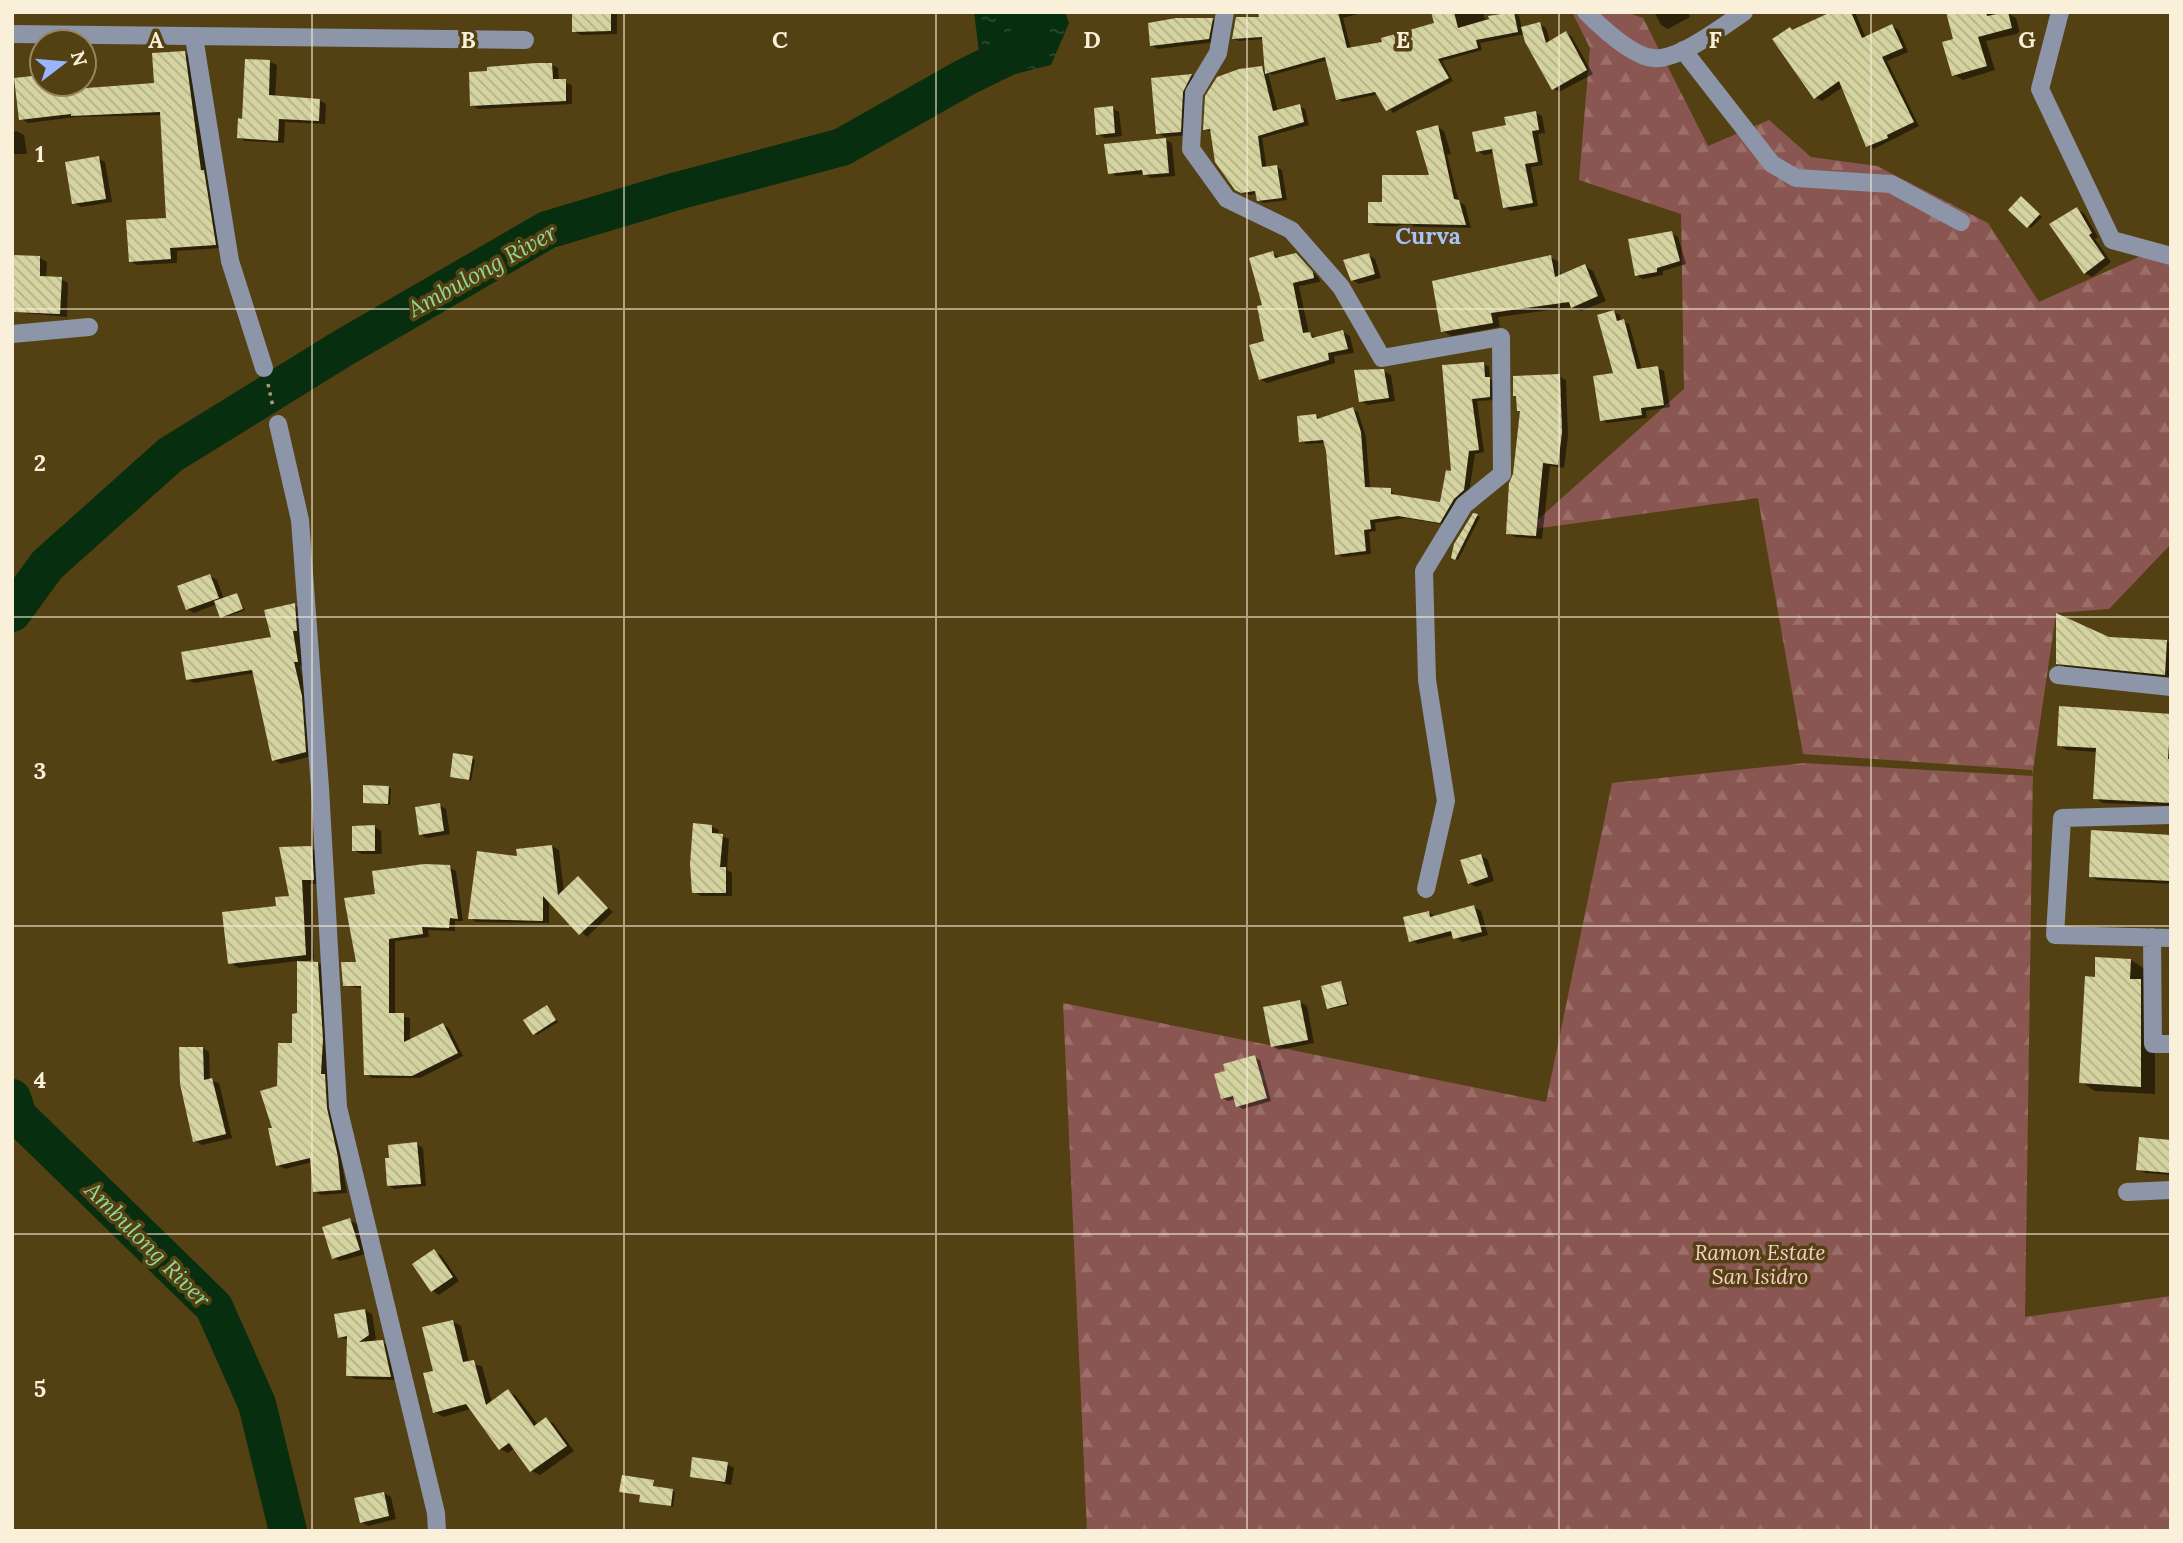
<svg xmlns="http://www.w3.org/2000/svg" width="2183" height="1543" font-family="Lora,serif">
  <defs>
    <pattern id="forest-firs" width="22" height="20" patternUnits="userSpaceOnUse" patternTransform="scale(1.75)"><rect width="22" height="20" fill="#8a5651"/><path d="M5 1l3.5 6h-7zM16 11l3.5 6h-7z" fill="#9b6f69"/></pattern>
    <pattern id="water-ripples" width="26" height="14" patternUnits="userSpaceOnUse" patternTransform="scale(1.75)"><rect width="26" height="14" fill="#072e0e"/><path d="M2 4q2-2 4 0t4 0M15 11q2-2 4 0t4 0" fill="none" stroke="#2c4d30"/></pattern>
    <pattern id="building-back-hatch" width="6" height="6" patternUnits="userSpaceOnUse" patternTransform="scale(1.75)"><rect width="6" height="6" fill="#d5d3a0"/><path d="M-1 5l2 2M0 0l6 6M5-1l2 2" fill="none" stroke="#b2b088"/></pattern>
  </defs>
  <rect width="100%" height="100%" fill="#544113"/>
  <path fill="url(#forest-firs)" d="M1572,12H1626L1643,18L1708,146L1769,120L1811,157L1877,166L1988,223L2039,302L2143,255L2171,265V544L2109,609L2056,613L2033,770L2025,1317L2171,1296V1531H1087L1063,1003L1546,1102L1612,783L1804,763L2033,776L2032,770L1803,754L1758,498L1526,530L1684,389L1681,214L1579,180L1590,48Z"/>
  <path fill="url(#water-ripples)" d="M974,12H1065L1069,23L1051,65L975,84L964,78L979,52Z"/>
  <path fill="#0007" d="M573,12H617V34L581,35L574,31Z
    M1290,12H1365L1343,18L1351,49L1384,44L1437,24L1436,12H1483L1485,19L1514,13L1519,16L1522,29L1540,24L1546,28L1550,42L1566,33L1572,37L1593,74L1559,92L1553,88L1525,34L1480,43L1482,50L1442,61L1453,81L1393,113L1379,94L1343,102L1338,99L1327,60L1272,75L1268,73L1278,112L1299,106L1305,109L1309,125L1262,138L1267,169L1277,167L1282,170L1287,200L1263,203L1258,199L1257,194L1248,195L1236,189L1211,132L1205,129L1262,68L1267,71L1264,39L1239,41L1234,39L1289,19Z
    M1654,12H1688L1690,17L1668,29L1661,25Z
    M1836,12H1855L1866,38L1892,26L1899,30L1908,52L1887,61L1919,126L1874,149L1867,145L1843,87L1822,101L1815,97L1794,31Z
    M1948,12H1992L1993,16L2007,13L2016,18L2020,33L1986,41L1995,70L1963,80L1954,75L1955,41Z
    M1212,19L1219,23L1215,42L1158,49L1151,45Z
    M184,52L191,57L207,173L210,175L222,248L177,251V263L137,265L130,261L167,219L162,115L76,117L28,123L21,119L42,84H50L51,92L156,85Z
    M270,62L277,65L275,97L319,100L326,104L325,124L285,122L284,143L245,141L239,137Z
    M552,65L558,68L559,81L572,85V104L478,109L472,105Z
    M1192,75L1198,79L1187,135L1165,137L1158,133L1153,79Z
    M1112,108L1119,112L1122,136L1105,138L1098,134Z
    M1536,113L1542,116L1545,133L1538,134L1543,165L1531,167L1538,206L1511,211L1505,207L1495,153L1484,155L1477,151Z
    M1438,127L1444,131L1451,154L1447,155L1459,202L1465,205L1471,228L1376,226L1370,222L1384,204L1431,177Z
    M17,131L24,135L27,154H12V132Z
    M1165,139L1172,143L1175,176L1151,178L1144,174L1116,176L1109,172Z
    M98,158L105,162L112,202L81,207L74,203Z
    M2024,200L2042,217L2031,228L2028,227Z
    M2077,210L2084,213L2098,237L2095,239L2111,262L2092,277L2085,273Z
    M1671,233L1678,237L1686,264L1663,271V275L1643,279L1636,275Z
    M1273,253L1280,258L1296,255L1319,278L1320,282L1299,286L1309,333L1317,338L1343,332L1350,336L1354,353L1334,356L1335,363L1267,383L1260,379L1266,342L1265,307Z
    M1369,255L1375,259L1381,278L1359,284L1352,280Z
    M12,257L40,258L47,262L46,278L61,279L68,283L67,317L12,312Z
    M1550,257L1559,262L1561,276L1585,266L1593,271L1606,301L1581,311L1573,307L1498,317L1500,327L1451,336L1443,331Z
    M1614,312L1620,315L1621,321L1629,324L1642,370L1658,368L1664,371L1670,407L1646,411L1647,418L1607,423L1602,420L1616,374Z
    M1484,364L1489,367L1490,379L1495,382V400L1477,401L1484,452L1475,454L1469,493L1446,525L1405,518L1375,523L1376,531L1369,532L1371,554L1343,557L1337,554L1325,443L1306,444L1301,441L1316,416L1322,419L1352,409L1358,412L1366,437L1370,489L1390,490L1396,496L1441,504L1453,474L1444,366Z
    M1384,371L1391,375L1395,401L1368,405L1361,401Z
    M1559,376L1566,380L1568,436L1564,468L1550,466L1542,539L1515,537L1508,533L1522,413Z
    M1474,515L1480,517L1458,560L1453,557Z
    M210,576L217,580L224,599L237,595L245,610L224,618L217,604L194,613L187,609Z
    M294,605L301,609L303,634L300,635L304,665L300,666L308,701L312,756L281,764L274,760L255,673L194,683L187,679L273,638Z
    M2109,638L2171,642V678L2068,669L2058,663Z
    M2171,715V806L2103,803L2095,798L2098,752L2067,750L2059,745Z
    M472,758L475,760L471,781L452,776Z
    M388,787L391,789L390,805L365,802Z
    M439,805L446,809L450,834L427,838L420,834Z
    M375,827L381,831L382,854H361L354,850Z
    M712,827L719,830L718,835L729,839L727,870L732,873V896H701L694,892Z
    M2171,837V884L2097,880L2090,876Z
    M552,846L559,850L564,892L578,879L613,912L587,937L549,900V923L476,922L470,918L519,858Z
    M311,848L320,853L322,884H310L314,959L300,963H318L325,967L333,1113L347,1193L321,1195L314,1191L312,1162L285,1169L278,1165L279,1087L294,1045L298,1015V961L239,968L230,963L277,907L291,898Z
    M1481,856L1488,860L1494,881L1476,887L1469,883Z
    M449,867L456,871L463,921H455V931L428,930L429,937L395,941V1015L410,1018V1041L443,1025L449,1028L463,1056L420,1078H372L366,1074L363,989L344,985L358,963L377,895Z
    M1474,907L1481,911L1488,935L1462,942L1454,935L1418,944L1411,940L1429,912L1436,917Z
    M2131,960L2145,969L2155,990V1094L2095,1091L2081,1082L2096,978Z
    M1341,983L1349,1005L1331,1009L1328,1008Z
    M1300,1002L1307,1006L1314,1043L1279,1050L1272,1046Z
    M547,1007L558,1022L537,1035L534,1034Z
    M203,1048L209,1052L210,1080L219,1083L232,1138L202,1145L195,1141Z
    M1254,1057L1260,1060L1271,1101L1243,1109L1238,1106L1236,1099L1228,1101L1222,1098L1227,1072Z
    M2171,1138V1175L2145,1173L2138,1169L2170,1142Z
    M417,1144L423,1148L426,1186L394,1189L388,1185Z
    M350,1220L357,1224L366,1254L340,1261L334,1258Z
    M434,1252L441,1255L459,1281L439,1295L432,1291Z
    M365,1310L372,1314L376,1339L370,1343L382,1342L389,1346L397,1380L355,1379L348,1375L349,1340L339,1337Z
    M452,1321L461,1326L469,1363L482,1366L492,1403L508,1391L516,1396L538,1425L546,1419L554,1424L574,1451L540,1475L532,1471L515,1448L508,1453L500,1449L471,1409L443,1417L435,1412V1372Z
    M727,1464L734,1468L731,1485L692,1476Z
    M653,1482L655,1488L675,1492L673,1507L643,1502L641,1495L621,1491Z
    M384,1493L391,1497L396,1519L368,1526L361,1522Z"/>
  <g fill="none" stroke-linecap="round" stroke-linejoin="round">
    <path stroke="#072e0e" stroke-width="38" d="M12,613L47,565L170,455L343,348L547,230L677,191L842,147L964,78L1031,45L1028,12
      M12,1098L18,1116L214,1307L257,1404L288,1531"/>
  </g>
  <path fill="url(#building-back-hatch)" d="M572,12H611V31L572,32Z
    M1258,12H1338L1347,48L1382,42L1381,38L1434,23L1431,12H1454L1458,28L1489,19L1488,16L1514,12L1518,32L1476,40L1478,48L1438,59L1449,78L1386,111L1375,92L1336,100L1325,57L1265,74L1262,37L1232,39L1236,17H1259Z
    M1831,12H1851L1862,38L1892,24L1903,48L1882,57L1914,122L1887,135L1888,138L1866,147L1839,81L1814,99L1772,39L1790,27L1792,30Z
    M1946,12H1986L1987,16L2008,12L2012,28L1978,37L1987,66L1952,76L1942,42L1953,39Z
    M1176,18H1213L1209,39L1150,46L1148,23Z
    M1540,22L1546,43L1566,31L1587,70L1552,90L1525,42L1521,27Z
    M185,51L201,170H204L216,245L170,248L171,259L129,262L126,220L166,218L160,112L71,116V114L19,120L14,78L42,75L46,91L154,83L152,53Z
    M245,59L270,60L269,95L320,99L319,121L279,119L278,141L237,138L238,118L242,119Z
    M536,63H552L553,79H566V101L470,106L469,72L487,71V67Z
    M1262,66L1273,111L1300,104L1304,122L1258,136L1262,167L1277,165L1282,198L1257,201L1255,191L1241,193L1235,190L1215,162L1210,129L1203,130L1205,96L1217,77L1239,69Z
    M1192,74L1183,92L1181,132L1156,134L1151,78Z
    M1113,106L1115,133L1096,135L1094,108Z
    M1536,111L1539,130L1532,131L1538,162L1525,164L1533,203L1503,208L1492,149L1476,152L1472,132L1506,125L1504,117Z
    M1438,125L1454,199L1459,200L1466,225L1368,223V202H1382V175H1429L1416,131Z
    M1166,138L1169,173L1143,175L1142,170L1108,174L1104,144Z
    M99,156L106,199L72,204L65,162Z
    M2021,196L2040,214L2027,228L2008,210Z
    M2077,207L2092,233L2089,235L2105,258L2084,274L2049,224Z
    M1672,231L1680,261L1657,268V272L1635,276L1628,239Z
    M1273,251L1275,258L1296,253L1313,272L1314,278L1293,283L1303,333L1310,332L1312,338L1343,330L1348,349L1328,353L1329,360L1259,380L1249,345L1264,341L1257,306L1262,305L1249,258Z
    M1369,253L1375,274L1351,281L1343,260Z
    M12,255L40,256V276L62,277L60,314L12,312Z
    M1551,255L1555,277L1585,264L1598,296L1571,308L1569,302L1491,313L1493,323L1441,332L1432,281Z
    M1614,310L1617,321L1624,319L1637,369L1658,366L1664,405L1641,408L1642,415L1600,421L1593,376L1613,373L1597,315Z
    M1484,362L1485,377H1490V397L1472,399L1479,450L1469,451L1464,490L1454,499L1440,523L1398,516L1370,520L1371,529L1364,530L1366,551L1335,555L1326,451L1323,440L1299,442L1297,416L1316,414L1317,419L1353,407L1361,432L1365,487L1391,488V494L1440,502L1446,470L1451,471L1442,365Z
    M1384,369L1389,398L1359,402L1354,370Z
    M1560,374L1562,432L1558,465L1543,463L1536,536L1506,534L1509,483L1513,474L1520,411H1517L1516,396H1513V376Z
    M1473,513L1478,514L1455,560L1451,558L1454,544Z
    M210,574L219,598L186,610L177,586Z
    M237,593L243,609L220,618L214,601Z
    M295,603L297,631H293L298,662H294L302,696L306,752L272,761L252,670L186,680L181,652L271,637L264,610Z
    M2056,613L2109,637L2167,640L2165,675L2056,664Z
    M2059,706L2171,714L2168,759H2171V803L2093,799L2096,748L2057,746Z
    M453,753L473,756L469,780L450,777Z
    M363,785L389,786L388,804L363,803Z
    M440,803L444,831L419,835L415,807Z
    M693,823L712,825V833L723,834L720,867H726V893H692L690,864Z
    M375,825V851H352V826Z
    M2091,830L2171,835V881L2089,877Z
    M552,845L558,895L578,876L608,908L579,935L543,896V921L468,919L477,851L517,856L516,849Z
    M312,846L314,880H302L306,955L228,964L222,912L276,906L275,897L289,896L279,847Z
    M1481,854L1488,877L1468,884L1460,860Z
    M424,864L450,865L458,919L450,918L449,928L422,927L423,934L389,939V1013H404V1042L443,1023L458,1053L412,1076L364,1075L361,986H343L341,962H356L344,898L375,894L372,871Z
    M1474,905L1482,932L1453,939L1451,931L1409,942L1403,917L1429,911L1430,917Z
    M2095,957L2131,959L2130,979H2141V1087L2079,1083L2085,976L2095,977Z
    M297,961L318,962L323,1039L321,1074H325L327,1108L338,1157L341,1190L313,1192L310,1158L276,1166L268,1128H272L260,1091L277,1086L278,1043H292V1014L297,1013Z
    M1341,981L1347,1004L1327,1009L1321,986Z
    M1300,1000L1308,1040L1271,1047L1263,1007Z
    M547,1005L556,1020L533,1035L523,1020Z
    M179,1047H203L204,1080L212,1078L226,1134L193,1142L180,1084Z
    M1255,1055L1267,1098L1236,1107L1233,1096L1221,1099L1214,1074L1225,1071L1223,1064Z
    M2139,1137L2171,1140V1173L2136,1170Z
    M417,1142L421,1184L387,1186L385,1158H389L388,1145Z
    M350,1218L360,1250L332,1259L322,1227Z
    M434,1249L453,1277L431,1292L412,1264Z
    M365,1309L369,1335L359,1342L383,1340L391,1377L346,1376L347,1336L338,1338L334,1314Z
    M453,1320L463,1362L474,1360L486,1405L508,1389L534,1426L546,1417L567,1446L530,1472L509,1443L499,1450L466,1404L433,1413L423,1373L433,1371L422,1327Z
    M692,1457L728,1462L725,1482L690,1477Z
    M622,1475L654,1480L653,1486L673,1489L671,1506L639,1502L640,1495L619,1492Z
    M384,1492L389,1516L360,1523L354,1498Z"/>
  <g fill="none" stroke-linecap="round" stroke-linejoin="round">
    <path stroke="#a89976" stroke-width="3.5" stroke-dasharray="3.5 5" stroke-linecap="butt" d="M268,384L273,407"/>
    <path stroke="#8d95a8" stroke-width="18" d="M1225,12L1218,53L1194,93L1191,149L1227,199L1291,230L1341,287L1382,358L1501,337L1502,474L1464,505L1424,571L1427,680L1446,801L1426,889
      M1586,12C1601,27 1631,56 1653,58C1678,61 1723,26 1744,12
      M2060,12L2040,89L2112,240L2171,256
      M12,34L525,40
      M194,37L230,261L264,368
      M1683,50L1772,164L1796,178L1891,184L1961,222
      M12,334L89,327
      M278,424L300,520L320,788L338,1107L436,1513L437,1531
      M2058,675L2171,687
      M2171,815L2062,818L2055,935L2171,938
      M2152,937L2153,1044H2171
      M2127,1192L2171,1190"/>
  </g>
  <path fill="none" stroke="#faefd8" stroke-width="2" stroke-opacity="0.55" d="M312,12V1531M624,12V1531M936,12V1531M1247,12V1531M1559,12V1531M1871,12V1531M12,309H2171M12,617H2171M12,926H2171M12,1234H2171"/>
  <g text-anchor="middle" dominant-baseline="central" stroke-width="7" stroke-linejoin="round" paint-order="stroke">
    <g font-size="21" font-style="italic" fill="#f6cdc8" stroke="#544113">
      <text x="1760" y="1252">Ramon Estate<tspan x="1760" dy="24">San Isidro</tspan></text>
    </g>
    <g font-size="23" font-weight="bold" fill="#a9c1f6" stroke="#544113">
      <text x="1428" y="235">Curva</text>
    </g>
    <g font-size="23" font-style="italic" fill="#90d995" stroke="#544113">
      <text transform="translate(482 270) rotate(-29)">Ambulong River</text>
      <text transform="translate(148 1244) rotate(45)">Ambulong River</text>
    </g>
  </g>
  <g font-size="23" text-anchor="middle" font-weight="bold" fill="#faefd8" stroke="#544113" stroke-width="7" stroke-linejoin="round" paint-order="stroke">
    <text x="156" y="48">A</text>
    <text x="468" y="48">B</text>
    <text x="780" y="48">C</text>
    <text x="1092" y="48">D</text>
    <text x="1403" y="48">E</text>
    <text x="1715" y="48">F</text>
    <text x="2027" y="48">G</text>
    <text x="40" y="162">1</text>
    <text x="40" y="471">2</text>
    <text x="40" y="779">3</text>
    <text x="40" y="1088">4</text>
    <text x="40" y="1397">5</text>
  </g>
  <rect width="2183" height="1543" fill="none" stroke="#faefd8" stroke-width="28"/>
  <g transform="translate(63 63) rotate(74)"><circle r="33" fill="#544113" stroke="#968762" stroke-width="2"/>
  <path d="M0-5L12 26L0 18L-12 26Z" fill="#97b6fd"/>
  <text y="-10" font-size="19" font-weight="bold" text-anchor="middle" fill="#faefd8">N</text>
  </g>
</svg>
